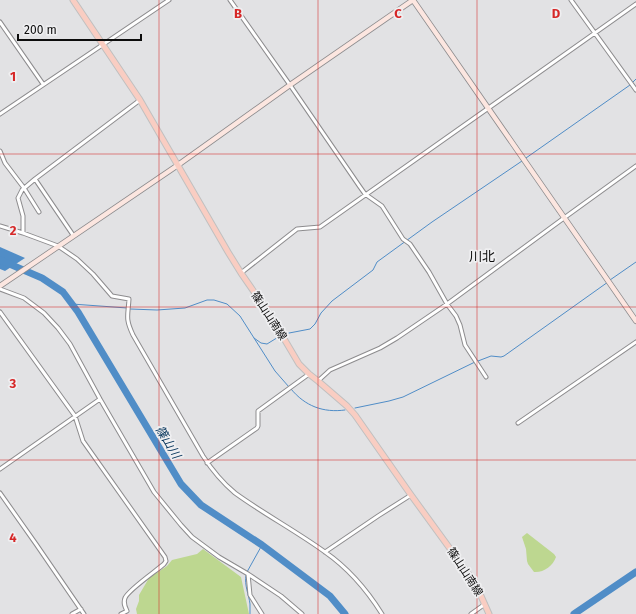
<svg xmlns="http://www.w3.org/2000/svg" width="636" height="614" font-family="'Fira Sans','Noto Sans JP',sans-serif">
  <rect width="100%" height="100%" fill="#e2e2e4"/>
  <path fill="#bdd790" d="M527,533L554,554L556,557C553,566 543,573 534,572L528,564L527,561L526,549L522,537Z
    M203,549L241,577L249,614H137L136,609L139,601V595L149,578L167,566L172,560L197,554Z"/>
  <path fill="#508dc7" d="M0,247L25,258L5,271L0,269Z"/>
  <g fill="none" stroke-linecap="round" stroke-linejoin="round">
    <path stroke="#508dc7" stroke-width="1" d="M526,158L630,85L636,79
      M610,280L636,262
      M72,304L127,308
      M130,309L157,310L185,308L207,300H214L227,304L240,316L275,371L289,387
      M284,334L310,329L315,324L321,313L332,301L373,270L377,262L432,222L522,161
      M254,338L261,343L267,344L280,336
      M478,361L491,356L501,357L504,356L608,282
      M291,389C305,406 323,413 345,410
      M355,408L389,401L403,397L475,362
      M247,572L262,545
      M246,575C244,585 249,595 250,604C250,607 250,611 250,614"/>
    <path stroke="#508dc7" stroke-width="7" d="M0,260L42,278L63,292L78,312L181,484L201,505L262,545L330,596L345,614
      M574,614L636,572"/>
    <defs>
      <path id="street" d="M230,0L290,85L360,187L365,194L382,206L403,239L410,244L429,272L447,304L456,316L460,325L465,345L486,377
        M571,0L636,90
        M0,22L43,84
        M0,114L169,0
        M0,151L5,163L24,188L39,212
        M35,179L73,235
        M0,226L23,233L58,246L77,259L93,274L112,296L129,299C128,316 125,318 133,335L203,456C212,470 223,483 235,493C264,514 296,531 325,552C348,568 367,590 382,614
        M23,233V216L18,198L22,190L35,179L140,100
        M241,273L297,229L320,227L636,4
        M0,289L24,298L44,313L58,328L70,344L100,399L154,492L181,525L192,537L219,557L248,574L281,596L302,614
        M0,312L75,416L83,441L165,557L166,561L164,564C156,571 128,590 125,598C123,603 125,607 127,611L121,614
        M318,381L330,370L380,348L397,338L447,304L564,218L636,166
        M518,423L636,342
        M207,463L257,428L258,426V411L309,374
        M0,469L100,399
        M0,493L36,544L84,614
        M325,552L378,516L411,495
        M248,574L250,595L262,614
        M72,614L81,609
        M471,614L485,604"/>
      <path id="secondary" d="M413,0L636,321
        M0,286L178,165L290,85L413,0"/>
      <path id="primary" d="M73,0L140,100L228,252L241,273L270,315L299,364L309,374L318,381L347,406L355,415L411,495L467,572L477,587L489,614"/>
    </defs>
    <use href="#street" stroke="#8d8c8e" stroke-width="5"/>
    <use href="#secondary" stroke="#8d8c8e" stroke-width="6"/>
    <use href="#primary" stroke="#c0c0c0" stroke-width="7"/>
    <use href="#street" stroke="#fff" stroke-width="3"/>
    <use href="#secondary" stroke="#fce6e0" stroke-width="4.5"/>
    <use href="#primary" stroke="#f9cdc2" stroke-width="5"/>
  </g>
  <path fill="none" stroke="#d62828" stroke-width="1" stroke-opacity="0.55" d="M159,0V614M318,0V614M477,0V614M0,154H636M0,307H636M0,460H636"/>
  <g text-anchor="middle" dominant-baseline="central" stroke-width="3.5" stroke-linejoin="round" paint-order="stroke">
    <g font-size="11" fill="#0c0c0c" stroke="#efeff1">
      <text transform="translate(269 316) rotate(57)">篠山山南線</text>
      <text transform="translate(465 572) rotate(57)">篠山山南線</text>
    </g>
    <g font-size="12" font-style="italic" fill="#013158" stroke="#efeff1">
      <text transform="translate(168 442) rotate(59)">篠山川</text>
    </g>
    <g font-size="13" fill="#0c0c0c" stroke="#efeff1">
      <text x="482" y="256">川北</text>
    </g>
  </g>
  <g font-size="13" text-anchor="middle" font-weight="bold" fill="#d62828" stroke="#efeff1" stroke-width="3.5" stroke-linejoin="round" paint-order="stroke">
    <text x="238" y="18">B</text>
    <text x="398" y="18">C</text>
    <text x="556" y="18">D</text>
    <text x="13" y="81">1</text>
    <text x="13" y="235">2</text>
    <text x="13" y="388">3</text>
    <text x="13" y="542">4</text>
  </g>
  <path d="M18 34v6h123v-6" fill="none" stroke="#0c0c0c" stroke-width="2"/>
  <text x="24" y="34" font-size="12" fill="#0c0c0c" stroke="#efeff1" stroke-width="3" paint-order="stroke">200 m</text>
</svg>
